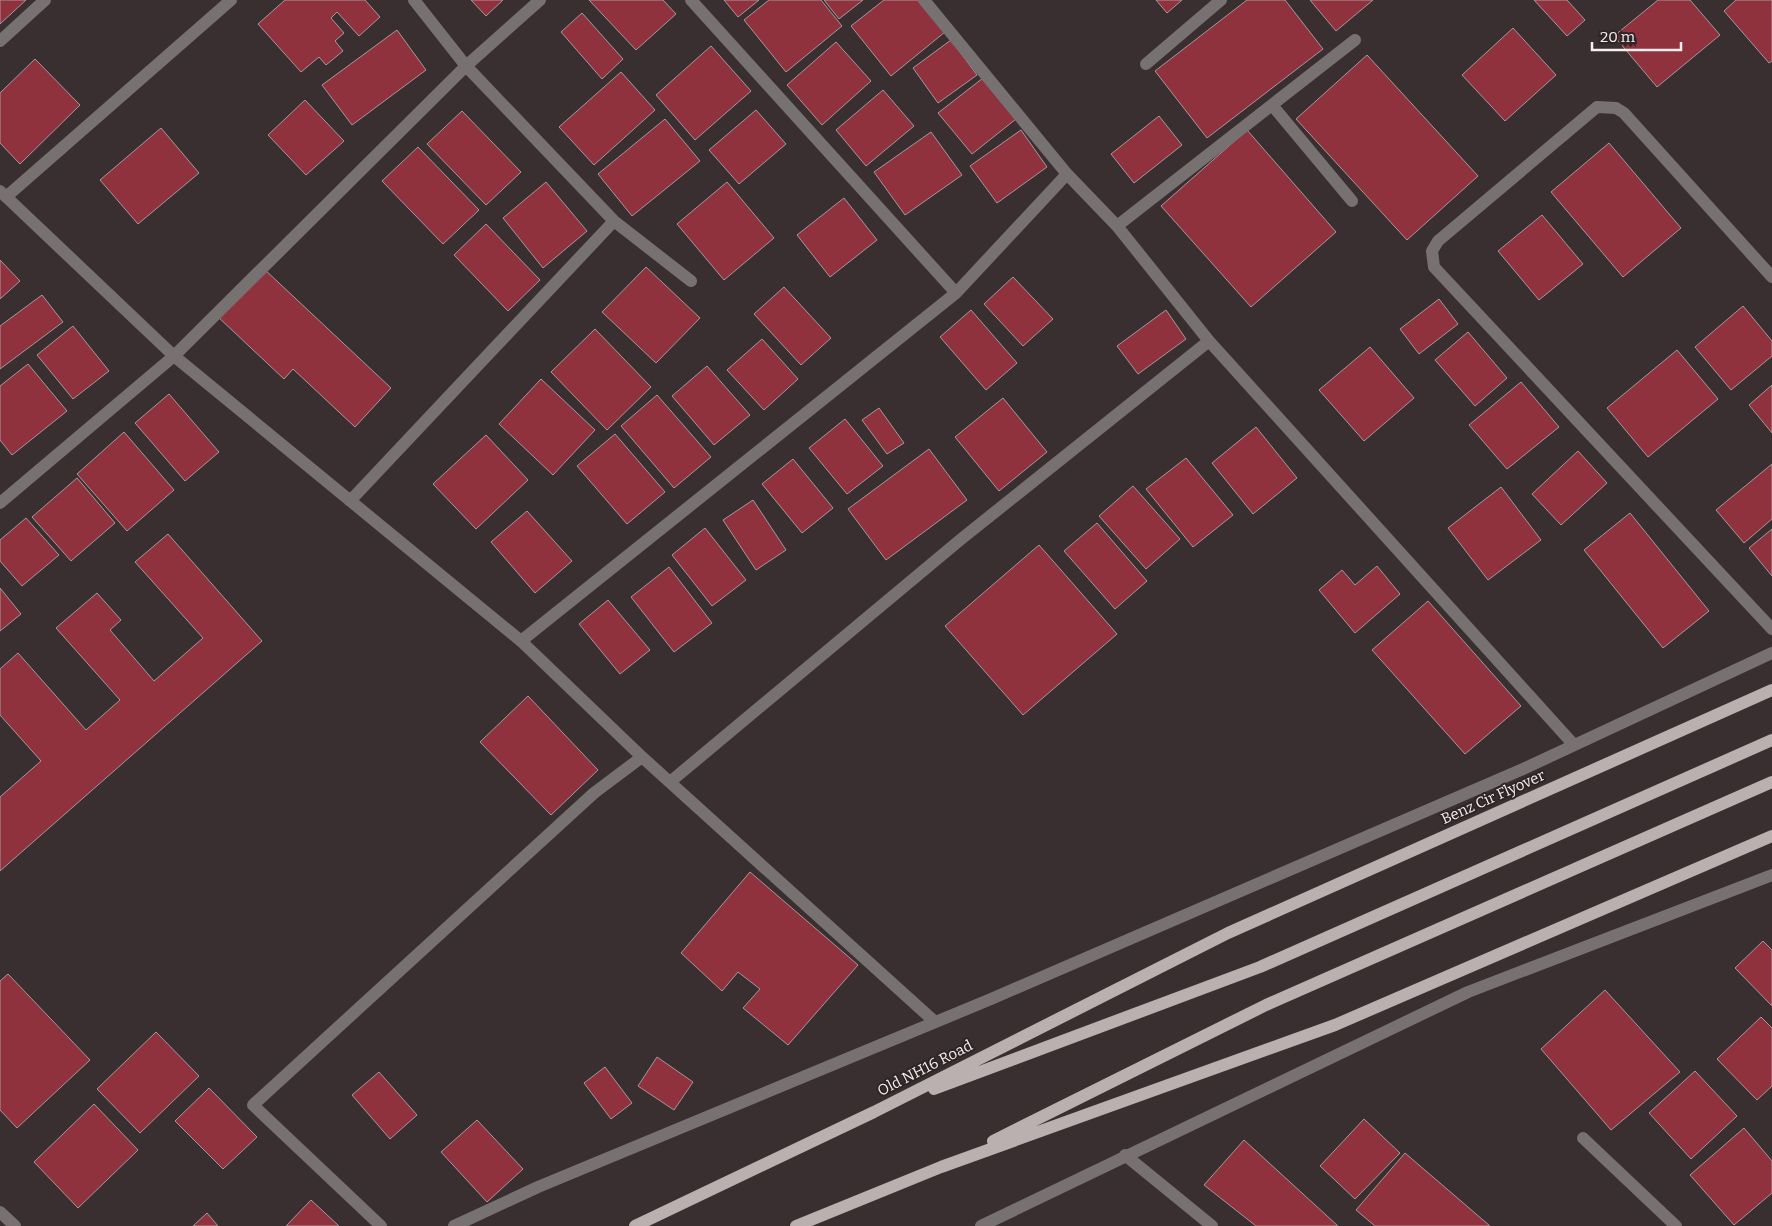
<svg xmlns="http://www.w3.org/2000/svg" width="1772" height="1226" font-family="Bitter,serif">
  <rect width="100%" height="100%" fill="#3a2f30"/>
  <path fill="#90313e" stroke="#a6999a" d="M0,0H26L0,24Z
    M285,0H365L380,17L359,36L337,12L331,18L344,33L335,41L343,51L326,65L319,57L301,72L258,24Z
    M471,0H503L486,16Z
    M589,0H663L676,14L636,50Z
    M724,0H759L738,17Z
    M769,0H821L842,26L786,72L744,20Z
    M824,0H863L839,19Z
    M884,0H920L945,32L891,76L851,26Z
    M1156,0H1182L1167,13Z
    M1247,0H1285L1323,49L1207,138L1155,71Z
    M1310,0H1373L1336,31Z
    M1534,0H1567L1585,20L1567,36Z
    M1658,0H1690L1720,35L1657,87L1614,36Z
    M1736,0H1772V61L1769,63L1724,11Z
    M582,13L623,59L602,79L561,32Z
    M1513,28L1556,75L1505,121L1462,75Z
    M397,30L426,70L352,125L322,85Z
    M951,40L977,75L938,103L913,68Z
    M836,42L871,81L822,125L787,85Z
    M711,46L751,91L695,140L656,95Z
    M1367,55L1478,176L1407,240L1296,119Z
    M35,59L80,105L20,164L0,143V93Z
    M621,72L655,110L594,165L559,127Z
    M983,78L1016,119L972,154L938,113Z
    M883,90L914,126L866,166L836,130Z
    M305,100L344,141L306,175L268,135Z
    M756,110L786,144L739,184L709,150Z
    M462,111L521,172L486,205L427,144Z
    M1159,116L1182,145L1134,183L1111,154Z
    M665,119L700,161L632,216L598,174Z
    M161,128L199,173L138,224L100,180Z
    M1021,130L1047,167L997,203L970,166Z
    M1247,130L1336,232L1251,307L1161,206Z
    M931,132L962,175L905,215L874,172Z
    M1609,143L1681,228L1623,277L1551,192Z
    M418,147L479,210L443,244L382,181Z
    M546,182L587,231L543,268L503,218Z
    M727,182L774,238L724,280L677,224Z
    M844,198L877,240L830,277L797,235Z
    M1542,215L1583,264L1539,300L1498,251Z
    M486,224L540,280L508,311L454,255Z
    M0,260L20,281L0,299Z
    M646,267L700,318L656,363L602,312Z
    M263,268L391,388L355,427L293,369L284,379L217,316Z
    M1013,277L1053,319L1023,346L984,304Z
    M784,287L831,338L801,365L754,314Z
    M42,295L63,322L0,369V326Z
    M1439,299L1458,324L1419,354L1400,329Z
    M1743,306L1772,341V356L1731,390L1695,347Z
    M971,310L1017,363L986,390L940,337Z
    M1166,310L1186,339L1138,374L1117,346Z
    M73,326L109,371L73,399L37,355Z
    M595,329L651,387L607,430L551,372Z
    M1468,332L1507,378L1475,406L1435,360Z
    M762,339L798,379L764,410L727,370Z
    M1370,347L1414,398L1364,441L1319,390Z
    M1677,350L1718,399L1648,457L1607,408Z
    M28,364L67,411L12,455L0,440V386Z
    M707,366L750,415L714,445L672,396Z
    M541,379L595,430L553,475L499,424Z
    M1521,382L1559,427L1507,469L1469,425Z
    M1772,385V433L1749,405Z
    M169,394L219,452L185,481L135,423Z
    M657,395L711,457L674,488L621,426Z
    M1003,398L1047,452L999,491L955,437Z
    M879,408L904,443L887,454L862,420Z
    M845,419L883,466L847,494L809,448Z
    M1256,427L1297,478L1253,514L1212,463Z
    M124,432L174,490L127,531L77,474Z
    M615,434L665,492L627,524L577,466Z
    M486,435L528,480L476,529L433,484Z
    M929,449L967,500L886,560L848,509Z
    M1578,451L1607,483L1561,525L1532,494Z
    M1186,458L1233,515L1193,547L1146,489Z
    M793,459L833,508L802,533L762,484Z
    M1772,464V519L1744,543L1716,510Z
    M77,478L115,523L71,561L32,517Z
    M1133,486L1180,539L1146,569L1099,516Z
    M1501,487L1541,540L1488,580L1448,528Z
    M753,500L786,550L756,570L723,520Z
    M527,511L572,561L535,593L491,542Z
    M1630,513L1709,611L1663,648L1584,550Z
    M26,518L59,555L22,586L0,561V540Z
    M1097,523L1147,581L1115,609L1064,551Z
    M705,528L746,580L712,606L672,555Z
    M1772,529V576L1749,548Z
    M168,534L262,641L0,871V797L41,761L0,715V669L18,653L86,730L120,700L56,628L97,593L121,620L110,630L154,681L203,638L135,562Z
    M1039,545L1117,634L1023,715L945,626Z
    M1377,566L1400,594L1355,633L1319,590L1342,570L1355,585Z
    M669,567L712,623L674,652L631,597Z
    M0,588L21,614L0,631Z
    M608,600L650,650L620,674L579,624Z
    M1428,601L1521,706L1465,754L1372,650Z
    M528,696L598,770L551,815L480,742Z
    M750,872L858,965L788,1045L743,1008L760,989L738,972L722,991L681,953Z
    M1763,941L1772,950V1006L1735,968Z
    M8,974L90,1060L17,1128L0,1110V981Z
    M1605,990L1680,1072L1611,1130L1541,1049Z
    M1761,1017L1772,1028V1086L1757,1100L1717,1059Z
    M156,1032L199,1076L140,1133L97,1089Z
    M657,1057L693,1082L674,1110L638,1086Z
    M605,1067L632,1103L611,1119L584,1083Z
    M1695,1071L1737,1116L1691,1159L1649,1113Z
    M379,1072L417,1115L390,1139L352,1095Z
    M209,1088L257,1137L223,1169L175,1121Z
    M94,1104L138,1150L78,1208L34,1162Z
    M1364,1119L1400,1153L1355,1199L1320,1166Z
    M477,1120L523,1169L487,1202L441,1152Z
    M1744,1128L1772,1161V1193L1734,1225L1690,1175Z
    M1244,1140L1338,1226H1256L1204,1185Z
    M1405,1153L1490,1226H1375L1356,1210Z
    M311,1200L339,1226H286Z
    M207,1213L218,1226H193Z"/>
  <g fill="none" stroke-linecap="round" stroke-linejoin="round">
    <path stroke="#777172" stroke-width="12" d="M414,0L466,66L614,221L691,281
      M691,0L956,293
      M924,0L1067,174L1117,226L1209,341L1574,745
      M0,41L45,0
      M1146,64L1221,0
      M1272,105L1352,201
      M0,191L174,356L521,641L642,757L935,1022
      M6,197L231,0
      M1117,226L1355,40
      M1772,277L1624,113L1616,108L1597,107L1438,241L1432,251L1434,267L1772,629
      M350,501L614,221
      M0,503L174,356L466,66L540,0
      M521,641L956,293L1067,174
      M670,782L960,540L1209,341
      M1583,1138L1676,1226
      M1125,1155L1212,1226
      M0,1212L15,1226
      M381,1226L253,1105L594,793L642,757
      M454,1226L538,1187L991,999L1523,769L1772,653
      M981,1226L1468,992L1772,875"/>
    <path stroke="#bbb0b0" stroke-width="12" d="M934,1089L1260,967L1772,740
      M993,1141L1266,1005L1772,782
      M635,1226L874,1112L1228,933L1772,690
      M796,1226L941,1167L1335,1025L1772,836"/>
  </g>
  <g text-anchor="middle" dominant-baseline="central" stroke-width="4" stroke-linejoin="round" paint-order="stroke">
    <g font-size="15" fill="#f6efef" stroke="#2f2526">
      <text transform="translate(1493 797) rotate(-24)">Benz Cir Flyover</text>
      <text transform="translate(925 1068) rotate(-27)">Old NH16 Road</text>
    </g>
  </g>
  <path d="M1592 42v8h89v-8" fill="none" stroke="#f6efef" stroke-width="2.5"/>
  <text x="1600" y="42" font-size="15" fill="#f6efef" stroke="#2f2526" stroke-width="4" paint-order="stroke">20 m</text>
</svg>
